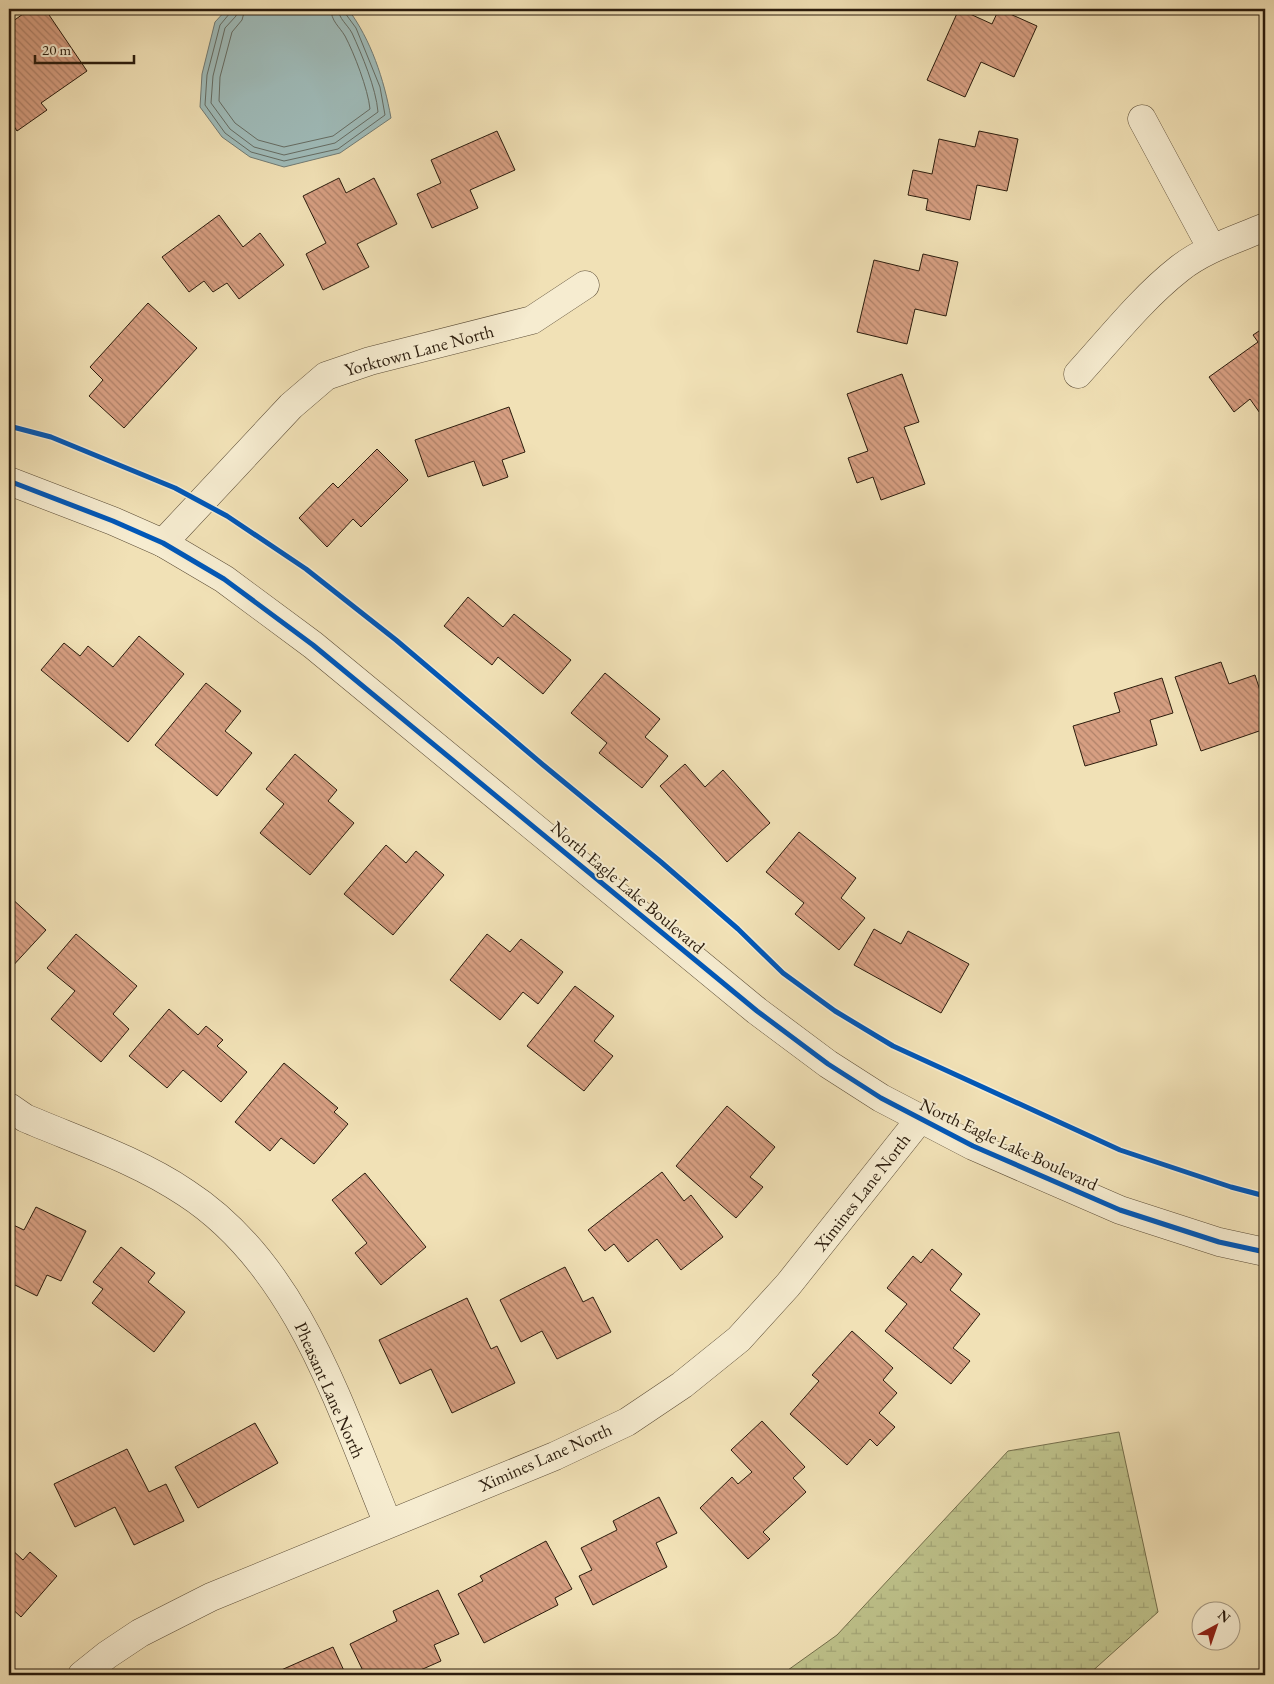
<svg xmlns="http://www.w3.org/2000/svg" width="1274" height="1684" font-family="'EB Garamond',serif">
  <defs>
    <pattern id="wetland-marsh" width="20" height="14" patternUnits="userSpaceOnUse" patternTransform="scale(1.25)"><rect width="20" height="14" fill="#bec28b"/><path d="M1 5h8M5 5V1M11 12h8M15 12V8" fill="none" stroke="#a3a677"/></pattern>
    <pattern id="building-back-hatch" width="6" height="6" patternUnits="userSpaceOnUse" patternTransform="scale(1.25)"><rect width="6" height="6" fill="#d79f82"/><path d="M-1 5l2 2M0 0l6 6M5-1l2 2" fill="none" stroke="#af8169"/></pattern>
  </defs>
  <rect width="100%" height="100%" fill="#f1e1b6"/>
  <filter id="stains"><feTurbulence type="fractalNoise" baseFrequency=".004" numOctaves="4"/><feColorMatrix values="0 0 0 0 .2 0 0 0 0 .09 0 0 0 0 .02 0 0 0 .5 -.17"/></filter>
  <radialGradient id="worn" r=".72"><stop offset=".6" stop-color="#630" stop-opacity="0"/><stop offset="1" stop-color="#630" stop-opacity=".3"/></radialGradient>
  <path fill="url(#wetland-marsh)" stroke="#746f4c" d="M1119,1432L1158,1612L1088,1675H781L837,1635L1008,1451Z"/>
  <path fill="#9fbbb9" stroke="#717b74" d="M227,9H348C371,40 384,79 391,118L340,153L284,167L250,157L222,137L200,107L202,74L215,22Z"/>
  <g fill="none" stroke-linecap="round" stroke-linejoin="round">
    <path stroke="#656c63" stroke-width="1" d="M231,9L230,13L220,25L207,75L205,105L225,133L251,152L284,161L338,149L385,115L380,87L356,28L345,13L344,9
      M237,9L236,16L225,28L213,76L211,103L230,129L254,147L284,155L335,143L378,112C376,88 362,55 352,33C347,24 339,19 338,9
      M245,9L242,20L232,32L220,77L219,101L235,123L258,140L284,147L333,136L370,109C368,89 354,53 345,36C339,26 331,21 331,9"/>
  </g>
  <path fill="url(#building-back-hatch)" stroke="#2b1c0d" d="M30,9H45L87,71L41,103L47,110L17,131L9,119V24Z
    M959,9L992,24L999,9L1037,26L1014,77L981,62L965,97L927,80Z
    M497,131L515,170L470,190L478,208L432,228L417,194L441,183L431,160Z
    M979,131L1018,139L1007,191L977,185L970,220L926,210L928,199L908,195L913,170L932,174L939,139L975,147Z
    M339,178L346,193L374,178L397,224L357,244L369,267L323,290L306,254L326,243L303,196Z
    M219,215L243,247L260,233L284,265L239,299L227,283L213,292L204,281L189,292L162,257Z
    M923,254L958,262L946,316L915,309L907,344L857,332L874,260L919,271Z
    M148,303L197,348L124,428L89,396L103,380L90,367Z
    M1265,327V414L1262,416L1250,399L1234,412L1209,377L1258,342L1253,335Z
    M902,374L919,422L904,427L925,484L881,500L873,477L857,483L848,458L868,451L847,394Z
    M509,407L525,452L502,460L508,477L483,486L474,461L428,477L415,440Z
    M377,449L408,480L361,527L353,519L327,547L299,518L333,483L338,488Z
    M468,597L503,627L514,614L571,660L543,694L498,657L492,665L444,626Z
    M139,636L184,674L128,742L41,670L64,643L80,656L88,646L113,667Z
    M1221,662L1229,684L1255,675L1265,706V729L1201,751L1175,677Z
    M605,673L660,719L645,737L668,756L642,788L599,753L607,743L571,713Z
    M1162,678L1173,713L1150,720L1157,745L1085,766L1073,726L1120,712L1114,693Z
    M206,683L241,711L225,731L252,753L217,796L155,745Z
    M295,754L337,790L328,801L354,823L310,875L260,833L284,804L266,789Z
    M685,764L705,787L723,770L770,823L727,862L660,786Z
    M799,832L856,878L841,898L865,918L839,950L795,914L804,903L766,872Z
    M386,845L406,863L416,851L444,875L393,935L344,894Z
    M9,896L46,930L9,970Z
    M874,929L901,944L908,931L969,964L941,1013L854,965Z
    M76,934L137,986L113,1014L129,1029L101,1062L51,1019L75,991L47,968Z
    M487,934L510,952L521,939L563,972L538,1004L523,992L500,1020L450,980Z
    M575,986L614,1016L594,1041L613,1056L584,1091L527,1046Z
    M169,1009L198,1035L206,1026L223,1040L217,1046L247,1072L221,1102L183,1070L167,1088L129,1056Z
    M284,1063L338,1108L334,1112L348,1124L314,1164L281,1138L270,1151L235,1122Z
    M727,1106L775,1147L750,1177L763,1187L736,1218L676,1166Z
    M662,1172L684,1201L691,1195L723,1237L681,1270L657,1239L628,1262L614,1244L605,1251L588,1230Z
    M365,1173L426,1247L381,1285L355,1253L367,1243L332,1200Z
    M36,1207L86,1231L61,1281L47,1275L37,1296L9,1282V1223L24,1230Z
    M121,1247L155,1273L148,1282L185,1312L154,1352L92,1303L103,1289L93,1282Z
    M932,1249L962,1274L950,1290L980,1314L953,1348L970,1361L951,1384L885,1331L907,1304L887,1288L913,1256L921,1263Z
    M565,1267L583,1302L593,1297L611,1332L557,1359L542,1331L521,1342L500,1300Z
    M467,1298L491,1349L497,1346L515,1383L452,1413L431,1369L400,1384L379,1340Z
    M852,1331L893,1368L883,1380L897,1393L879,1413L895,1427L877,1446L870,1439L847,1465L790,1414L819,1381L812,1375Z
    M762,1421L805,1467L793,1478L806,1492L763,1532L770,1539L748,1559L700,1508L732,1477L738,1484L752,1472L731,1450Z
    M255,1423L278,1463L198,1508L175,1467Z
    M127,1449L149,1492L166,1484L184,1521L134,1545L115,1507L75,1527L54,1484Z
    M659,1497L677,1533L656,1543L667,1567L593,1605L579,1576L592,1570L581,1548L617,1530L613,1521Z
    M546,1541L572,1589L555,1598L558,1605L484,1643L458,1594L483,1581L480,1576Z
    M9,1547L23,1560L30,1552L57,1576L21,1617L9,1606Z
    M438,1590L459,1634L434,1645L441,1661L416,1672L418,1675H365L350,1644L397,1621L393,1611Z
    M333,1647L346,1675H270Z"/>
  <g fill="none" stroke-linecap="round" stroke-linejoin="round">
    <defs>
      <path id="minor" d="M1142,119L1212,249
        M1078,374C1110,339 1141,299 1179,269C1204,249 1237,239 1265,227
        M163,543L291,406L326,376L370,361L532,320L585,285
        M9,1107L25,1118C79,1141 137,1160 186,1193C297,1265 340,1407 388,1524
        M82,1675L107,1655L140,1633L211,1597L555,1456L627,1422L682,1385L739,1339L788,1285L920,1119"/>
      <path id="tertiary" d="M9,481L113,521L163,543L224,579L313,645L757,1011L828,1064L881,1098L973,1146L1120,1210L1219,1242L1265,1252"/>
    </defs>
    <use href="#minor" stroke="#5c4d37" stroke-width="29"/>
    <use href="#tertiary" stroke="#5c4d37" stroke-width="29"/>
    <use href="#minor" stroke="#f6ecd0" stroke-width="28"/>
    <use href="#tertiary" stroke="#f6ecd0" stroke-width="28"/>
    <defs>
      <path id="cycleway" d="M9,426L51,437L175,488L227,516L306,569L396,640L542,764L661,862L738,929L783,973L835,1011L893,1046L1120,1150L1231,1187L1265,1196
        M9,481L113,521L163,543L224,579L313,645L757,1011L828,1064L881,1098L973,1146L1120,1210L1219,1242L1265,1252"/>
    </defs>
    <use href="#cycleway" stroke="#f6ecd0" stroke-width="8"/>
    <use href="#cycleway" stroke="#0057b8" stroke-width="5"/>
  </g>
  <g text-anchor="middle" dominant-baseline="central" stroke-width="4" stroke-linejoin="round" paint-order="stroke">
    <g font-size="18" fill="#2b1c0d" stroke="#f6ecd0">
      <text transform="translate(419 350) rotate(-15)">Yorktown Lane North</text>
      <text transform="translate(628 887) rotate(40)">North Eagle Lake Boulevard</text>
      <text transform="translate(1009 1144) rotate(25)">North Eagle Lake Boulevard</text>
      <text transform="translate(862 1192) rotate(-52)">Ximines Lane North</text>
      <text transform="translate(330 1390) rotate(66)">Pheasant Lane North</text>
      <text transform="translate(545 1457) rotate(-24)">Ximines Lane North</text>
    </g>
  </g>
  <rect width="1274" height="1684" fill="none" stroke="#f1e1b6" stroke-width="30"/>
  <rect x="10" y="10" width="1254" height="1664" fill="none" stroke="#2b1c0d" stroke-width="2.5"/>
  <rect x="15" y="15" width="1244" height="1654" fill="none" stroke="#2b1c0d"/>
  <g transform="translate(1216 1626) rotate(40)"><circle r="24" fill="#f6ecd0" stroke="#a59982"/>
  <path d="M0-4L9 19L0 12L-9 19Z" fill="#8f2418"/>
  <text y="-8" font-size="14" font-weight="bold" text-anchor="middle" fill="#2b1c0d">N</text>
  </g>
  <path d="M35 55v8h99v-8" fill="none" stroke="#2b1c0d" stroke-width="2.5"/>
  <text x="42" y="55" font-size="15" fill="#2b1c0d" stroke="#f6ecd0" stroke-width="4" paint-order="stroke">20 m</text>
  <rect width="100%" height="100%" filter="url(#stains)"/>
  <rect width="100%" height="100%" fill="url(#worn)"/>
</svg>
